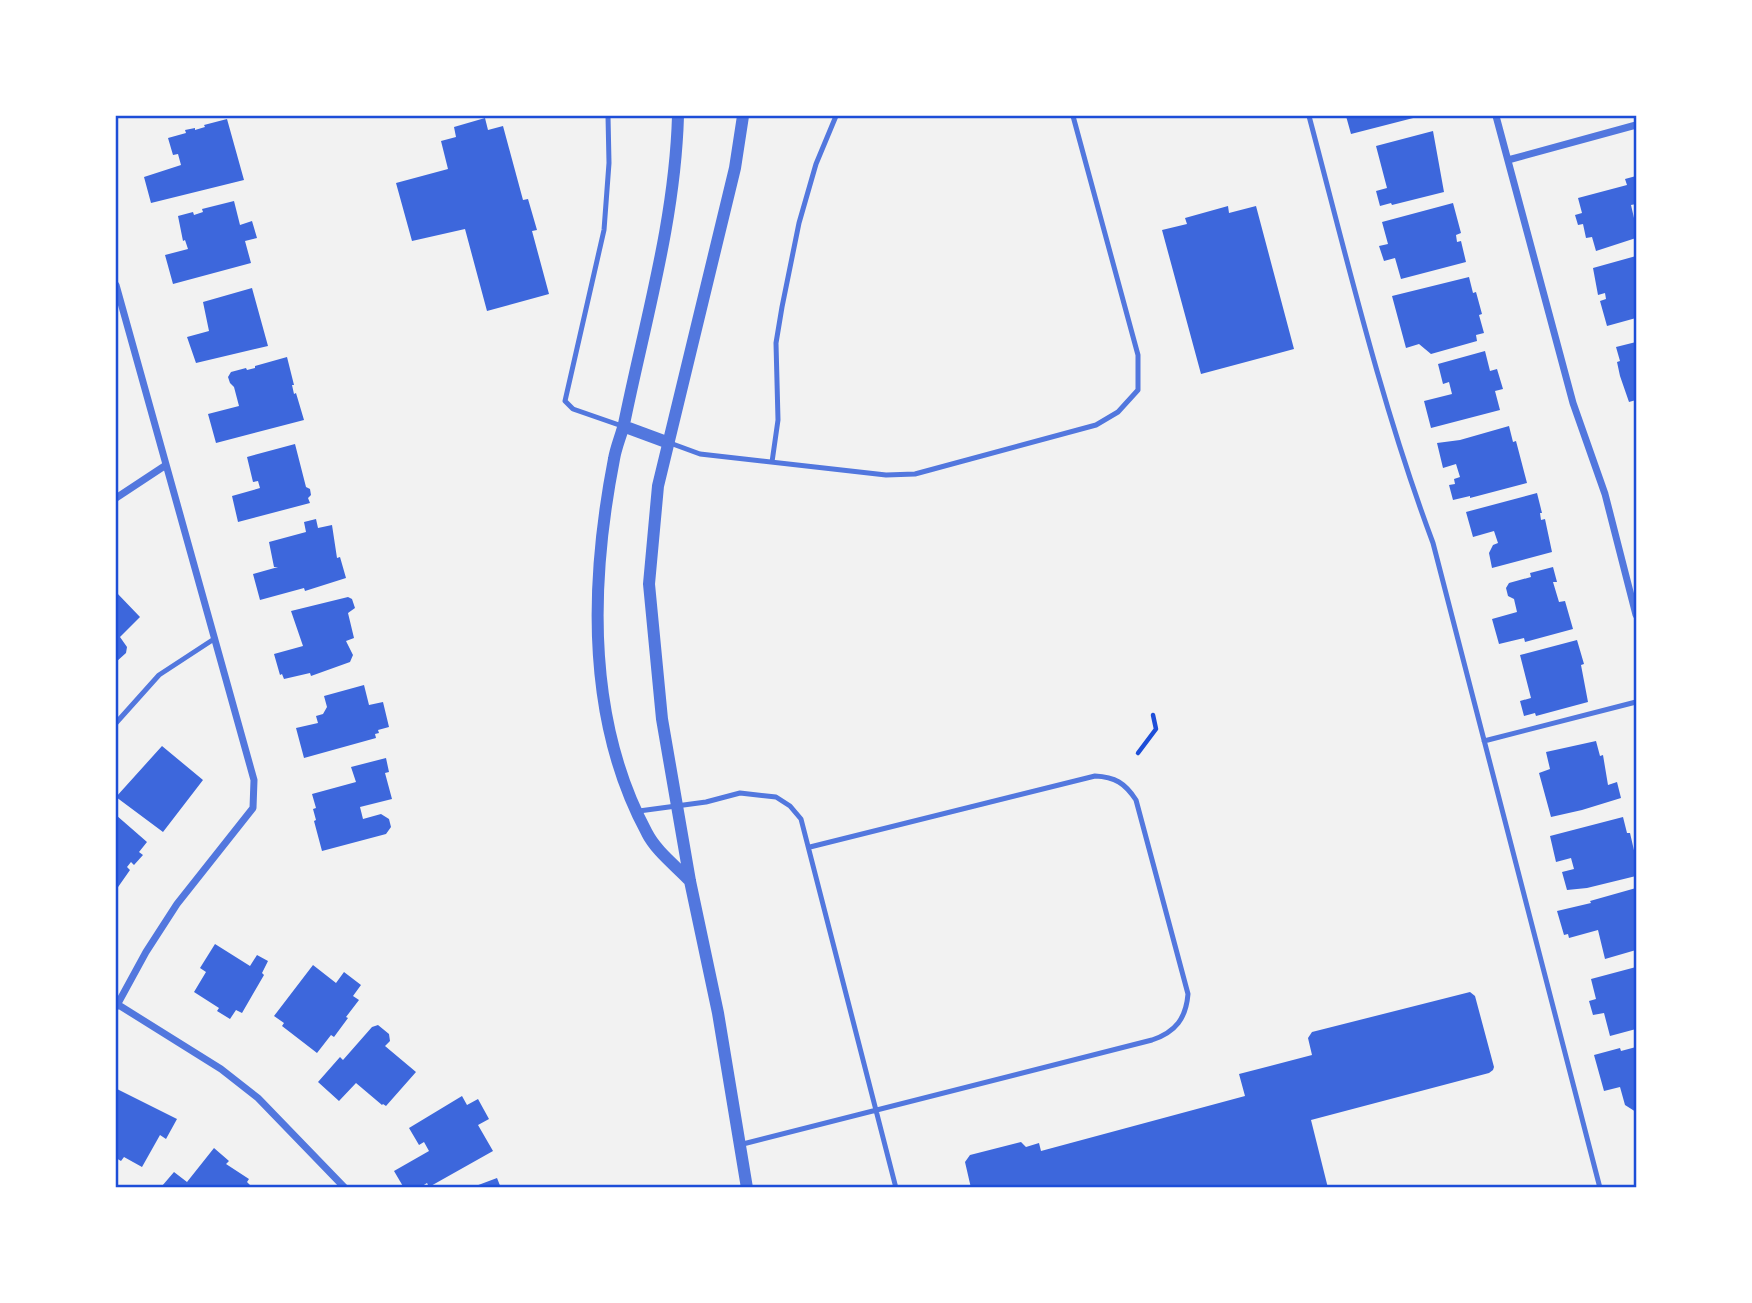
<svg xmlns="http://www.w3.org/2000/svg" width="1752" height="1303" font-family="Cabin,sans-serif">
  <rect width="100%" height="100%" fill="#f2f2f2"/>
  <path fill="#3d67dc" d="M1346,116H1421L1351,134Z
    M485,118L488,130L503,126L523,200L528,199L537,230L532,231L549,294L487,311L465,229L412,241L396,183L448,169L441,141L456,137L454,127Z
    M227,119L244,180L151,203L144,177L181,165L178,154L173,155L168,138L186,133L185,130L195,128V130L205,127L204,125Z
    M1433,131L1444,192L1392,205L1391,203L1380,206L1376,191L1387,188L1376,146Z
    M1636,176V204L1631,205L1634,218H1636V238L1596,251L1592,237L1586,238L1583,224L1578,225L1575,215L1582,213L1578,198L1627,185L1625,179Z
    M234,201L240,225L252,221L257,238L245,241L251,263L173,284L165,255L188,249L185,240L183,241L178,216L193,212L194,215L203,212L202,209Z
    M1453,203L1461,233L1456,235L1457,242L1461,241L1466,262L1401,279L1395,258L1384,261L1379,246L1388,244L1382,222Z
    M1228,206L1229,213L1256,206L1294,349L1201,374L1162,230L1187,224L1185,218Z
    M1636,256V318L1607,326L1600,301L1606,299L1605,293L1598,295L1593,268Z
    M1469,277L1473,293L1476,292L1482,314L1479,315L1484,333L1476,335L1477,341L1431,354L1419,344L1406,348L1392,296Z
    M252,288L268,346L196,363L187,337L209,331L203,302Z
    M1636,342V400L1629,402L1620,376L1617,362L1620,361L1616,347Z
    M1485,351L1490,371L1497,369L1503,389L1495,391L1500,410L1431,428L1424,401L1452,394L1449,382L1443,384L1438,364Z
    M287,357L294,385H292L294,394L296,393L304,420L216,443L208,414L239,406L234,387L230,383L228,377L231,372L246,368L247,370L255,368V366Z
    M1509,426L1513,442L1516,441L1527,483L1470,498V496L1453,500L1449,485L1455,484L1454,479L1460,477L1456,464L1443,468L1437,443L1460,440Z
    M295,444L306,487L310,489L311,495L308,498L310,503L238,522L232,496L260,488L258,481L253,482L247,457Z
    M1537,493L1542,513H1540L1541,520L1545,519L1552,552L1492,568L1489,553L1493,545L1498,543L1494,531L1473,537L1466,512Z
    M316,519L318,528L332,525L337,558L340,557L346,578L305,591L304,588L260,600L253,574L278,567H274L269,542L306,532L304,522Z
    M1553,567L1557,582H1553L1559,602L1565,601L1573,629L1525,642L1524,638L1499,644L1492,619L1517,612L1514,599L1508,596L1506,588L1509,583L1531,577L1530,573Z
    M116,592L140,617L120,637L127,647L126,653L116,662Z
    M348,597L352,599L355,608L348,613L354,638L346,641L353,655L350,662L311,676L310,673L284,679L282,674L280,675L274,654L303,646L291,611Z
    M1577,640L1584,664L1581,665L1588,702L1536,716L1535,713L1524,716L1520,701L1531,698L1520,655Z
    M364,685L369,705L383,702L389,727L378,730L379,733L375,734L376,738L304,758L296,728L318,723L316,716L323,714L327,707L324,696Z
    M1596,741L1600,756L1603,755L1608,785L1617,782L1621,798L1582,810L1551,817L1539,773L1550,769L1546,752Z
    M162,746L203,780L163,832L116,797Z
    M386,758L389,772L385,773L392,799L360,807L363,819L381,814L389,819L391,827L386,834L322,851L314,821L316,820L313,809L316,808L312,794L356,782L351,767Z
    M116,815L147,842L139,852L143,855L134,865L131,862L127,867L130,870L116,890Z
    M1623,817L1627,833H1630L1636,859V876L1587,888L1567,890L1562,872L1574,869L1571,858L1556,862L1550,836Z
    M1636,888V950L1605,959L1598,930L1569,938L1568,934L1564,935L1557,911L1591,903L1590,901Z
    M215,944L250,966L257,955L268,961L262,973L264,975L242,1013L236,1010L230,1019L217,1011L219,1008L194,992L206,972L200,968Z
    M313,965L336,983L344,972L361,985L353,996L359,1000L346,1017L348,1018L334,1037L331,1035L317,1053L282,1026L284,1023L274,1016Z
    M1636,967V1029L1610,1036L1604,1013L1593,1015L1589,1001L1596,999L1591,979Z
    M1470,992L1475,996L1494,1067L1493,1070L1489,1073L1311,1120L1328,1188H971L965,1162L970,1155L1021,1142L1026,1147L1039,1143L1041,1151L1245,1096L1239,1074L1312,1055L1308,1038L1312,1032Z
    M378,1025L389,1034L390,1041L385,1046L416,1072L386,1106L383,1104L382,1105L356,1083L339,1101L318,1082L340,1057L343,1060L372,1027Z
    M1636,1047V1112L1625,1105L1620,1087L1604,1091L1594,1055L1620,1048L1621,1051Z
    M117,1089L177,1119L166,1139L160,1135L142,1167L124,1157L121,1161L116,1158V1092Z
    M462,1096L467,1105L478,1099L489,1119L478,1125L493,1151L429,1187L427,1183L419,1188H404L394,1171L429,1151L424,1142L419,1145L409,1128Z
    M214,1148L229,1161L226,1164L249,1179L247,1182L253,1188L162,1186L174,1172L187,1182Z
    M497,1178L501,1188H473V1187Z"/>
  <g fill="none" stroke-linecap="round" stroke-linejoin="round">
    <path stroke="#1d4ed8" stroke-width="4.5" d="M1138,753L1156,729L1153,715"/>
    <path stroke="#5277de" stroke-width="5" d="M608,116L609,163L604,230L565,401L573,409L622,426
      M1309,116C1347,259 1381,404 1433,543L1600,1188
      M670,443L700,454L886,475L915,474L1096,425L1118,412L1138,390V355L1073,116
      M772,462L778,420L776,343L782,307L799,223L816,164L836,116
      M116,723L159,675L214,639
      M1484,741L1636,702
      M639,811L706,802L740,793L776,797L790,806L801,819L896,1188
      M739,1145L1152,1040C1176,1032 1186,1018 1188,994L1136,800C1125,783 1115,777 1095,776L810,847"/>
    <path stroke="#5277de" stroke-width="7" d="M1496,116L1573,403L1605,494L1636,615
      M1508,160L1636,125
      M116,285L254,780L253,808L177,904L146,952L116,1007
      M116,498L166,465
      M117,1004L221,1069L258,1098L345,1188"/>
    <path stroke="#5277de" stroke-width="12" d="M678,116C675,221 645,321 624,424C621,436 616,447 614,459C590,582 586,720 647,833C656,851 676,866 690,881
      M743,116L735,168L658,486L649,584L662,719L690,881L718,1013L747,1188
      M623,426L669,443"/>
  </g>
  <rect width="1752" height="1303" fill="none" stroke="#ffffff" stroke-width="234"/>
  <rect x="117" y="117" width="1518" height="1069" fill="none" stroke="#1d4ed8" stroke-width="2.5"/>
</svg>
